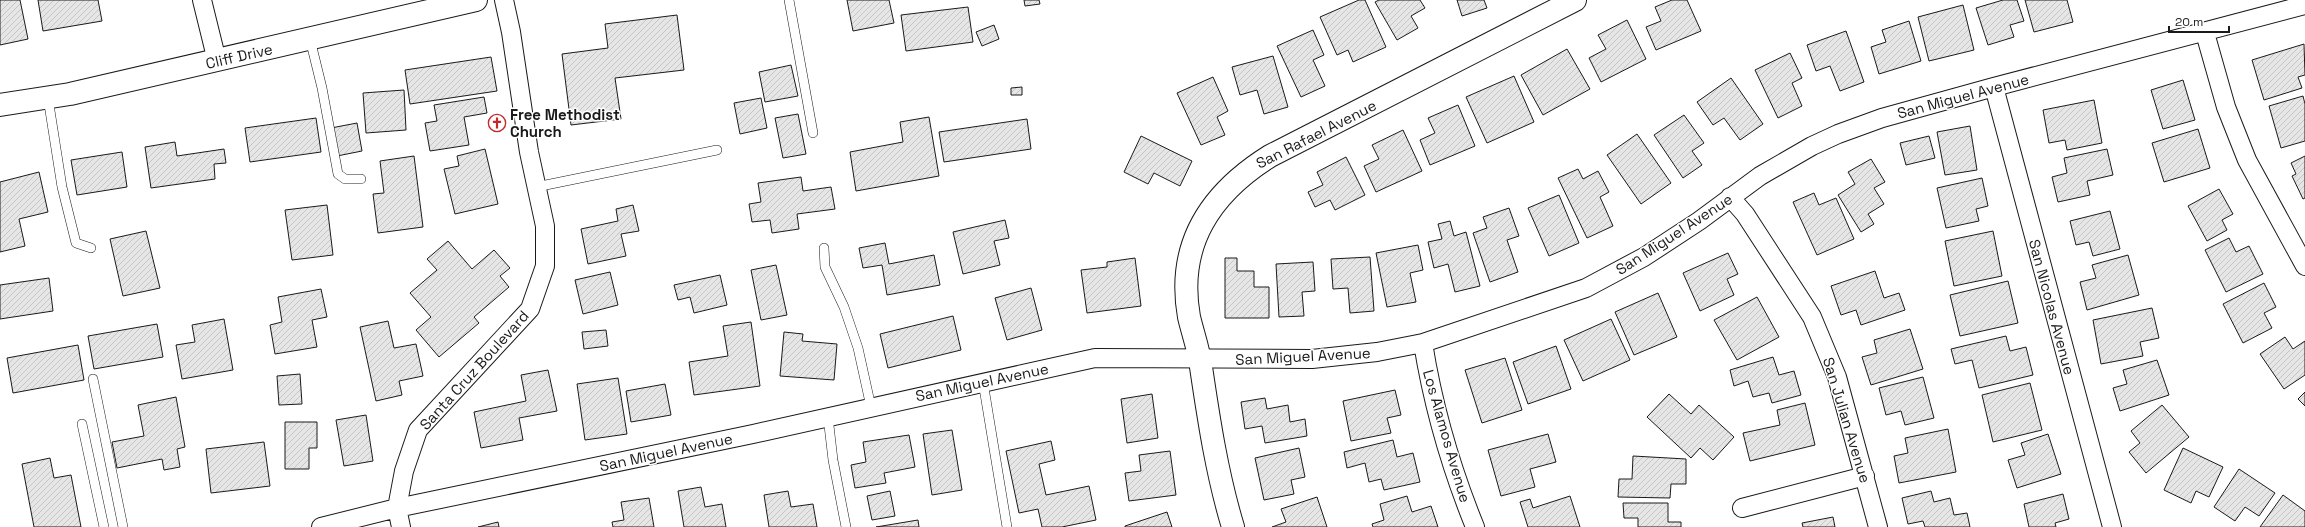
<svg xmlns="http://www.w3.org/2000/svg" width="2305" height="527" font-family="'Space Grotesk',sans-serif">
  <defs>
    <pattern id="building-hatch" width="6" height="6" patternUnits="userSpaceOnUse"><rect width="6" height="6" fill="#e6e6e6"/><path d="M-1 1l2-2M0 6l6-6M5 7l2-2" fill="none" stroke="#c5c5c5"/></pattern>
  </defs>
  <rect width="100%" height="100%" fill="#fff"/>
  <path fill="url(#building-hatch)" stroke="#1a1a1a" d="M0,0H20L28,39L0,45Z
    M38,0H98L102,21L43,31Z
    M847,0H889L894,23L853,31Z
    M1024,0H1039L1040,4L1025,6Z
    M1359,0H1365L1386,47L1353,62L1348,50L1337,55L1320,17Z
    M1379,0H1420L1425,8L1411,16L1418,28L1397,40L1375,2Z
    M1457,0H1484L1487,8L1462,16Z
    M1672,0H1687L1701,31L1656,50L1646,27L1661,21L1655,7Z
    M2003,0H2017L2024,21L2010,25L2014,37L1988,45L1976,8Z
    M2025,0H2067L2073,22L2034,32Z
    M1963,5L1974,50L1929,61L1918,17Z
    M968,7L973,42L906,51L901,15Z
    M677,15L684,70L615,78L621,119L571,125L562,54L608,48L605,24Z
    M1627,20L1646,59L1601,82L1589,58L1606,49L1598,35Z
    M1909,21L1921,61L1879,74L1871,47L1886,42L1882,30Z
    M994,25L999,39L982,46L976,32Z
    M1313,30L1324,55L1313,60L1325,86L1301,97L1277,46Z
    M1846,31L1864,82L1840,91L1830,66L1816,71L1807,45Z
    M2304,44L2305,75L2298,77L2302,88L2264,100L2252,60Z
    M1567,49L1590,89L1543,115L1521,75Z
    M1790,53L1802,78L1792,83L1802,106L1778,118L1755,70Z
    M1273,56L1288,107L1264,114L1257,90L1240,95L1232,67Z
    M491,57L497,91L410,104L405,70Z
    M791,65L798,96L765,102L759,72Z
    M1514,76L1534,122L1487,143L1466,97Z
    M1213,77L1228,111L1217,117L1225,135L1201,145L1177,93Z
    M1731,78L1763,124L1740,140L1724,118L1713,125L1697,102Z
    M2183,80L2195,120L2163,129L2151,90Z
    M1022,87V95H1011V88Z
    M404,90L406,130L366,133L363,93Z
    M2303,96L2305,104V141L2281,148L2269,106Z
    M484,97L487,113L464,117L469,145L430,151L425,123L437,121L434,105Z
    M761,98L767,128L740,134L734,103Z
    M2094,100L2102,143L2067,150L2065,140L2049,143L2043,110Z
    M1458,105L1475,146L1430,165L1420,140L1435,133L1428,118Z
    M798,114L806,154L783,158L775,118Z
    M1684,115L1704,143L1692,151L1702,165L1683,178L1654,135Z
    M929,117L939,176L856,191L850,152L903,142L900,122Z
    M316,118L321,152L250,162L245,128Z
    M1027,119L1031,149L944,162L939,132Z
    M357,123L362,151L337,156L331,128Z
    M1970,126L1977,170L1945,175L1937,132Z
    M2198,129L2210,168L2164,182L2152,143Z
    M1403,130L1422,171L1376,192L1364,166L1379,159L1372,145Z
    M1637,134L1671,183L1641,204L1607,155Z
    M1141,136L1192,161L1180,186L1154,173L1148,184L1124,172Z
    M1929,136L1935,158L1906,165L1900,143Z
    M175,142L177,156L224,149L226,163L214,164L215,179L151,188L145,147Z
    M485,149L498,204L455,214L444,169L459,166L457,156Z
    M2107,149L2113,175L2087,181L2090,195L2058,202L2052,177L2067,173L2064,158Z
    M122,152L127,187L77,195L71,160Z
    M414,156L423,227L378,233L373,194L384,193L380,161Z
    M2305,156V198L2303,199L2292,176L2296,174L2291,163Z
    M1346,157L1365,195L1335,210L1330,200L1315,207L1308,192L1323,185L1317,172Z
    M1871,159L1885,182L1874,188L1884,204L1868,214L1874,224L1861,232L1838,195L1855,184L1848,172Z
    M1578,169L1583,179L1598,171L1609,192L1600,197L1613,226L1587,238L1558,178Z
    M39,172L48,212L19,219L25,246L0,252V182Z
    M801,177L803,191L831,187L835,209L797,214L799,229L772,233L770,220L752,222L749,204L761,202L758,183Z
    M1982,178L1988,206L1976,209L1979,221L1946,228L1937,188Z
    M2219,189L2233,214L2222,220L2227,230L2207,241L2188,206Z
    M1814,193L1819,205L1836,198L1854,239L1817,255L1793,202Z
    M1559,195L1579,243L1549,256L1528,208Z
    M327,205L333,255L292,260L285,210Z
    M633,205L639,231L621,234L626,256L588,264L581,229L618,221L616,209Z
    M1509,208L1519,236L1507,240L1518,272L1490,282L1473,233L1487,228L1483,217Z
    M2110,211L2120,249L2093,256L2089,242L2076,245L2070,221Z
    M1005,220L1009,238L994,241L1000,265L963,274L953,232Z
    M1450,221L1454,236L1466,232L1480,286L1455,292L1448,264L1434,268L1428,242L1442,239L1438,224Z
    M146,231L160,288L123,296L110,239Z
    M1993,231L2002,276L1954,286L1945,241Z
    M2229,238L2236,252L2249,246L2263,274L2226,292L2205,250Z
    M448,241L472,269L494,250L510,268L500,276L509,287L474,317L479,323L439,357L416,330L431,317L410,293L437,270L427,259Z
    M885,243L889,264L934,255L940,285L887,295L882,265L863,268L859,248Z
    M1418,245L1423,270L1410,273L1416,302L1387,307L1376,253Z
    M1728,253L1738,274L1727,279L1734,295L1700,311L1683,273Z
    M2128,255L2139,295L2087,310L2080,282L2096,278L2092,265Z
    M1370,257L1374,311L1350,313L1348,288L1333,289L1331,259Z
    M1135,258L1141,306L1087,313L1081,270L1107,267V262Z
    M1225,258H1237V271H1254V287H1269V318H1225Z
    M1313,262L1315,291L1302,292L1304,316L1279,317L1276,264Z
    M776,265L787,315L761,320L751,270Z
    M1875,271L1884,298L1899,293L1905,310L1861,325L1856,310L1841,315L1831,286Z
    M610,272L618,305L583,314L575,280Z
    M720,275L727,305L694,313L690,297L678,300L674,285Z
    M49,278L53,311L0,319V285Z
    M2008,281L2018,323L1960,336L1950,295Z
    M2264,283L2276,307L2264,313L2272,328L2243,343L2223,304Z
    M1031,288L1042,330L1007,340L995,298Z
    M321,289L327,317L312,320L317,347L275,354L270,325L282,322L278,297Z
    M1658,293L1677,337L1634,355L1615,312Z
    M1757,297L1779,337L1737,360L1714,320Z
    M2152,308L2159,338L2140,342L2143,356L2101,364L2093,320Z
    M953,316L961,350L888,368L880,334Z
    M224,319L233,370L182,379L176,345L195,342L192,325Z
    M1611,319L1630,360L1583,381L1564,340Z
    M388,321L394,348L416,344L423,376L399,381L402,395L376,401L360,327Z
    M751,322L760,386L694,395L689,362L728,356L723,326Z
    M157,324L163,357L94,369L88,336Z
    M1910,329L1923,369L1871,385L1862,357L1877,353L1874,340Z
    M606,330L608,346L584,349L582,332Z
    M784,332L803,334L802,341L837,344L834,380L780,376Z
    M2006,336L2010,351L2026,347L2033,375L1979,388L1972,360L1955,364L1951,349Z
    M2285,337L2293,349L2305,341V375L2284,389L2260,354Z
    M78,345L84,380L13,393L7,358Z
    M1556,346L1571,389L1528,404L1513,362Z
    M1773,357L1779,375L1794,371L1801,395L1772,403L1769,393L1753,397L1748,381L1734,386L1730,370Z
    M1505,358L1522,410L1482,423L1465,370Z
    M2157,360L2169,395L2120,411L2113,388L2127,384L2123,370Z
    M548,370L557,411L519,418L523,440L481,448L474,412L526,401L521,375Z
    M300,374L302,404L279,405L277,376Z
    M1923,377L1934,418L1905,425L1901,411L1886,415L1879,388Z
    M618,378L627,434L585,440L577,384Z
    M2030,383L2042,430L1993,442L1982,395Z
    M665,384L671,415L631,422L626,391Z
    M1395,390L1401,415L1387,418L1391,433L1351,441L1343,401Z
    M2305,392V406L2298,399Z
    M1152,394L1158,438L1127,443L1121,399Z
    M1669,394L1691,414L1699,405L1734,437L1713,460L1700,448L1691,458L1647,417Z
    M176,397L185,447L177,449L180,467L164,470L162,459L117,468L112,442L144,436L138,405Z
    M1265,398L1267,409L1288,405L1290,422L1305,419L1307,436L1265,443L1262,426L1245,429L1241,402Z
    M1805,403L1815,445L1750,461L1743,433L1780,425L1777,410Z
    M2162,405L2189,437L2146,473L2129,452L2140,443L2131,431Z
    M366,415L373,461L344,466L336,420Z
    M285,422H317V448H309V469H285Z
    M1948,429L1956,472L1899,483L1894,456L1908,453L1905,438Z
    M952,430L962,490L932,495L923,434Z
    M1548,434L1556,462L1530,469L1535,487L1501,496L1488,450Z
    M2048,434L2061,474L2017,488L2008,460L2025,455L2021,443Z
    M909,435L915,467L884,473L886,483L855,488L851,465L866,462L863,442Z
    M1393,440L1397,457L1413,453L1420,482L1384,490L1381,479L1369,482L1365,463L1347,468L1344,452Z
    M1051,441L1055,460L1039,464L1046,495L1089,486L1096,520L1062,527H1042L1038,509L1019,513L1006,451Z
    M264,442L270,486L211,493L206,449Z
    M1299,448L1305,477L1291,480L1294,494L1264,500L1255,458Z
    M2183,448L2223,467L2209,497L2196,491L2191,503L2164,490Z
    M1170,451L1176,495L1129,501L1125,473L1141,471L1139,455Z
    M1633,456L1686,459V484H1671L1670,498L1618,497L1619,479H1632Z
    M50,458L54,478L71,475L81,527H34L22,464Z
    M2239,469L2275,493L2259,516L2245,507L2235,521L2214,507Z
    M701,487L705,507L722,504L726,527H684L678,491Z
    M788,491L791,507L813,504L817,527H769L764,495Z
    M890,491L895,516L872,520L867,496Z
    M1931,491L1934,502L1950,498L1954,515L1967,513L1970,527H1925L1923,521L1908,524L1902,498Z
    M2063,494L2069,519L2055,523L2056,527H2029L2024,504Z
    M2283,495L2305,511V527H2260Z
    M1407,496L1412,512L1431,506L1438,527H1373L1372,524L1384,520L1380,504Z
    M1570,496L1580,527H1528L1520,502L1530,499L1533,508Z
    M1317,497L1327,527H1272L1286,522L1281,509Z
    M649,498L654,527H613L612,522L624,520L621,502Z
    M1623,503H1668V522H1681V527H1638V518H1624Z
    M1167,512L1172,527H1125V526Z
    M1833,517L1835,527H1803L1802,523Z
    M918,520L919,527H876Z
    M498,522L499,527H478Z"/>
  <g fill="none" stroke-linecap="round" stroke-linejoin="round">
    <defs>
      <path id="lane" d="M789,0L813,133
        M310,39L322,88L338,174L345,179H361
        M48,98L62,187L76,243L91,248
        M536,187L717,150
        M824,248L825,267L844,307L858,348L871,407
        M93,379L123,527
        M983,382L1007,527
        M828,417L833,460L846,527
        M82,424L104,527"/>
      <path id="street" d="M202,0L217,61
        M2205,33L2226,107L2247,160L2305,266
        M1994,87L2112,527
        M1730,197L1745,214L1812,317L1837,377L1878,527
        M1423,343C1433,406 1451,468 1475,527
        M1742,508L1865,476
        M321,527L397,508L753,434L1095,358L1312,359L1377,352L1423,343L1586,288L1644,257L1699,221L1760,176L1812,146L1838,134L1882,118L1994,87L2305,5
        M401,527L397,508L404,471L418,430L530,309L545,266V226L529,152L511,32L504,0"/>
      <path id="secondary" d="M0,105L70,94L476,0
        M1233,527C1217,474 1209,421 1201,367C1199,350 1193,334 1189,317C1176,244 1211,193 1270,156L1575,0"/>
    </defs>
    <use href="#lane" stroke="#1a1a1a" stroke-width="10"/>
    <use href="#street" stroke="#1a1a1a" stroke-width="20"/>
    <use href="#secondary" stroke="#1a1a1a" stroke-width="24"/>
    <use href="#lane" stroke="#fff" stroke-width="9"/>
    <use href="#street" stroke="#fff" stroke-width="18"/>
    <use href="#secondary" stroke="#fff" stroke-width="22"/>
  </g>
  <defs>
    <symbol id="church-ring" viewBox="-11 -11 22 22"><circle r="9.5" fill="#fff" stroke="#c62828" stroke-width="1.5"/><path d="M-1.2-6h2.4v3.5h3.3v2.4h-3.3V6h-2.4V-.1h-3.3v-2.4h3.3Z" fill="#c62828"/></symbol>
  </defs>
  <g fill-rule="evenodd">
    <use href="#church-ring" x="487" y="113" width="20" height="20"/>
  </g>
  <g text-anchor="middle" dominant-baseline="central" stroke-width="3" stroke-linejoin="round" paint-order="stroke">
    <g font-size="15" fill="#1a1a1a" stroke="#fff">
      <text transform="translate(239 56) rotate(-13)">Cliff Drive</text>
      <text transform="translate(1963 96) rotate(-15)">San Miguel Avenue</text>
      <text transform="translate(1316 134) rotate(-27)">San Rafael Avenue</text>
      <text transform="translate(1674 234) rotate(-33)">San Miguel Avenue</text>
      <text transform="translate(2052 307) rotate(75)">San Nicolas Avenue</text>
      <text transform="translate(1303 356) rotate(-3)">San Miguel Avenue</text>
      <text transform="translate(474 370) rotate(-48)">Santa Cruz Boulevard</text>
      <text transform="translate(982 382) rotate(-12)">San Miguel Avenue</text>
      <text transform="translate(1847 420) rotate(73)">San Julian Avenue</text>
      <text transform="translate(1447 436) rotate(74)">Los Alamos Avenue</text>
      <text transform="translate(666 452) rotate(-12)">San Miguel Avenue</text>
    </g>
    <g font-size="15" font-weight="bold" fill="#1a1a1a" stroke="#fff" text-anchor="start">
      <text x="510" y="114">Free Methodist<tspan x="510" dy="17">Church</tspan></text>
    </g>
  </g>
  <path d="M2169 26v6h60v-6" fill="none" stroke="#1a1a1a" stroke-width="2"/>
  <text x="2175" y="26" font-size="12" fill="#1a1a1a" stroke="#ffffff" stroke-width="3" paint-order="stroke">20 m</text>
</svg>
